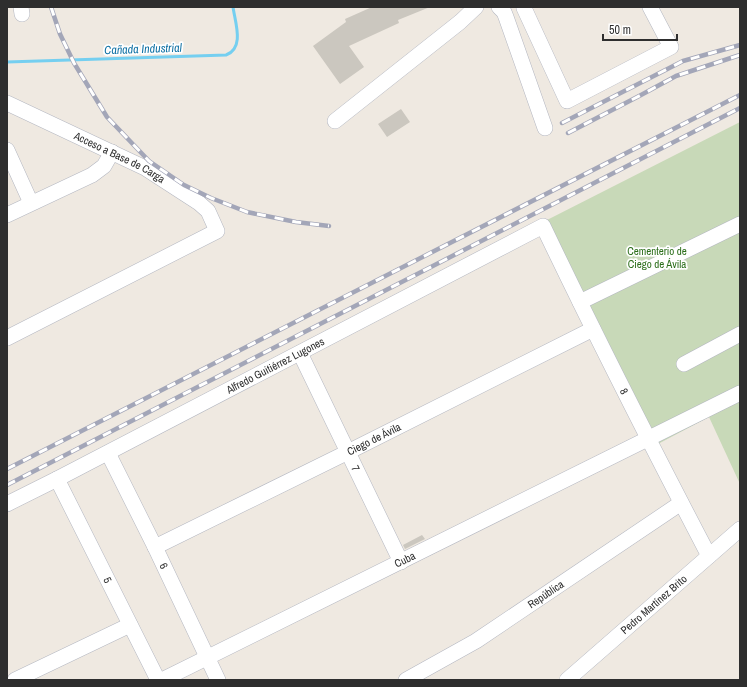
<svg xmlns="http://www.w3.org/2000/svg" width="747" height="687" font-family="'Archivo Narrow',sans-serif">
  <rect width="100%" height="100%" fill="#efe9e1"/>
  <path fill="#c8d9b8" d="M740,122V484L709,417L658,444L547,220Z"/>
  <g fill="none" stroke-linecap="round" stroke-linejoin="round">
    <path stroke="#75cff0" stroke-width="3" d="M7,62L226,55C245,48 235,22 233,7"/>
  </g>
  <path fill="#cbc7bf" d="M372,7H430L398,20L399,23L349,46L364,67L340,84L313,46L346,22L345,19Z
    M401,109L410,122L387,137L378,124Z
    M422,535L425,539L405,549L403,545Z"/>
  <g fill="none" stroke-linecap="round" stroke-linejoin="round">
    <defs>
      <g id="minor">
        <path d="M21,7L22,14"/>
        <path d="M499,7L504,12L506,17L545,128"/>
        <path d="M525,7L524,8L567,101L671,47L650,7"/>
        <path id="s1" d="M7,103L145,168L199,203L208,211L217,231L7,338"/>
        <path d="M335,121L460,22L476,7"/>
        <path d="M7,150L31,203"/>
        <path d="M7,215L92,175L104,166L112,152"/>
        <path d="M580,302L740,224"/>
        <path id="s2" d="M300,353L401,562"/>
        <path d="M684,364L740,334"/>
        <path id="s3" d="M108,453L155,547L218,680"/>
        <path id="s4" d="M57,479L158,680"/>
        <path id="s5" d="M7,504L57,479L543,226C596,337 652,447 709,556"/>
        <path id="s6" d="M155,547L348,452L593,329"/>
        <path d="M15,680L130,625"/>
        <path id="s7" d="M162,680L740,393"/>
        <path id="s8" d="M406,680L476,641L681,503"/>
        <path id="s9" d="M567,680L740,529"/>
      </g>
    </defs>
    <use href="#minor" stroke="#b4b7c1" stroke-width="16"/>
    <use href="#minor" stroke="#fff" stroke-width="15"/>
    <defs>
      <path id="rail" d="M51,7L60,34L74,63L107,117L149,161L184,185L211,198L247,212L296,222L329,226
        M562,123L683,61L733,47L740,45
        M568,133L641,95L676,76L740,55
        M7,469L740,95
        M7,485L740,108"/>
    </defs>
    <use href="#rail" stroke="#a3a6b8" stroke-width="4.5"/>
    <use href="#rail" stroke="#fff" stroke-width="3" stroke-dasharray="9" stroke-linecap="butt"/>
  </g>
  <g text-anchor="middle" dominant-baseline="central" stroke-width="3.5" stroke-linejoin="round" paint-order="stroke">
    <g font-size="11" fill="#2e2e2e" stroke="#fff">
      <text stroke="none"><textPath href="#s1" startOffset="125">Acceso a Base de Carga</textPath></text>
      <text stroke="none"><textPath href="#s5" startOffset="302">Alfredo Guitiérrez Lugones</textPath></text>
      <text stroke="none"><textPath href="#s5" startOffset="788">8</textPath></text>
      <text stroke="none"><textPath href="#s6" startOffset="244">Ciego de Ávila</textPath></text>
      <text stroke="none"><textPath href="#s2" startOffset="128">7</textPath></text>
      <text stroke="none"><textPath href="#s7" startOffset="271">Cuba</textPath></text>
      <text stroke="none"><textPath href="#s3" startOffset="126">6</textPath></text>
      <text stroke="none"><textPath href="#s4" startOffset="113">5</textPath></text>
      <text stroke="none"><textPath href="#s8" startOffset="164">República</textPath></text>
      <text stroke="none"><textPath href="#s9" startOffset="115">Pedro Martínez Brito</textPath></text>
    </g>
    <g font-size="11" fill="#2c6e1b" stroke="#fff">
      <text x="657" y="251">Cementerio de<tspan x="657" dy="13">Ciego de Ávila</tspan></text>
    </g>
    <g font-size="12" font-style="italic" fill="#0d6fa3" stroke="#fff">
      <text transform="translate(143 49) rotate(-2)">Cañada Industrial</text>
    </g>
  </g>
  <rect width="747" height="687" fill="none" stroke="#2e2e2e" stroke-width="16"/>
  <path d="M603 34v6h74v-6" fill="none" stroke="#2e2e2e" stroke-width="2"/>
  <text x="609" y="34" font-size="12" fill="#2e2e2e" stroke="#ffffff" stroke-width="3" paint-order="stroke">50 m</text>
</svg>
